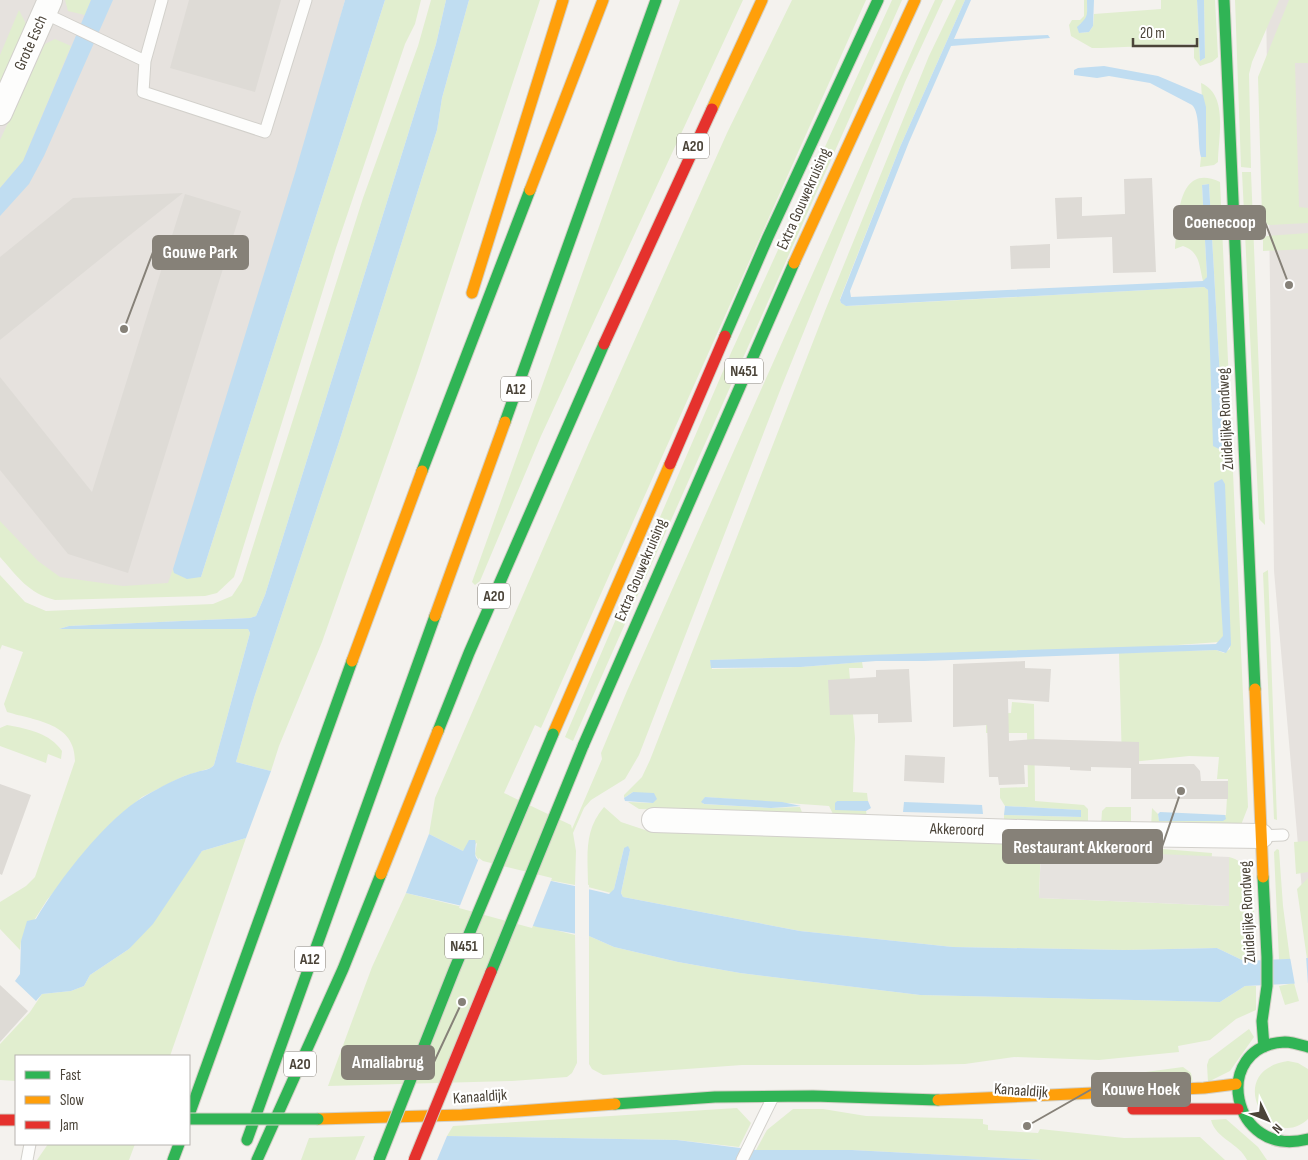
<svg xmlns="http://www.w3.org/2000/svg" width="1308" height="1160" font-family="'Sofia Sans Condensed',sans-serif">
  <rect width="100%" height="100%" fill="#f4f2ee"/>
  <path fill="#e6e2de" d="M0,0H345L312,123L172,587L125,592L38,583L0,535Z
    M1266,0H1308V959L1274,571Z"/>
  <path fill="#e1eecf" d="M65,0H91L85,15L68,11Z
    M385,0H421L415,24L405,44L336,248L234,577L217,593L205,596L55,600C28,593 18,577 0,557V521L38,561L60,577L123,586L168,583L173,569L174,573L201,577Z
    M431,0H446L436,44L265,595L256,616L250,618L69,626L59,629H248L250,633L214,765L211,768L184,776L142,797L113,821L47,900L21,941L20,950L0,929V902L26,886L35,877L75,761C75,723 37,721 7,712L4,704L23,652L2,645L0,650V575L25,602L46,611L213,604L232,596L242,581L363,198L418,46Z
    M469,0H540L417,373L322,642L279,746L271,771L236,762L254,698L339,442L437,130L442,98Z
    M680,0H743L541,436L480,581L475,585L472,582Z
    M792,0H866L541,728L535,725L504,793L571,825L572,829L602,759L601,753L627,691L922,28L935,0H943L905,82L781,388L639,755L625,779L591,800L584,808L573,833L576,851L575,885L532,877L481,864L475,854L477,843L463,851L429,834L435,798L588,445L727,133Z
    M892,0H902L573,741L565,737L730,355Z
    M956,0H965L900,147L840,299L841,303L847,306L1204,287L1208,290L1224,448L1209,184L1202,185L1207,277L1205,281H1203C1199,265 1200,252 1183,246L1175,249C1178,223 1176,161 1220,182L1248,807L1241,825L1151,828L1152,808L1158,814L1159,820L1226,815L1228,779H1217L1219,757L1189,756L1122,763L1119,653L1216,650L1224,653L1230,649L1223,481V637L1219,642L1150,647L710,660L712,669L801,667L862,662L863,668H849L855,738L853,792L867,793L868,801H837L835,808L866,811L867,817L834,816L829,806L705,797L703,804L771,808L800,807L803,815L639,809L628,802L653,803L633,792L624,798V795L642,777L650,760L825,311L929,56Z
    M1084,0H1087C1087,10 1090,20 1080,24L1079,33L1089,32L1093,26L1094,14L1161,9V0H1197L1200,61L1205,58L1204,0H1215L1218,57L1212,62L1200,66L1194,58V44L1101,48H1092L1071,36L1069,25L1072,20H1080L1084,16Z
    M1235,0H1279L1252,62L1249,74L1251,168L1241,167Z
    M1289,0H1308V63H1295L1299,207L1308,208V223L1268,225L1262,217L1258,77Z
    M19,10L28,28L0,87V55Z
    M55,39L71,46L23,161L0,188V140L45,44Z
    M1201,83C1229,95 1218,137 1218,162L1214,165L1200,167L1201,157H1206Z
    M1242,172H1251L1265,525L1259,519Z
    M1308,233V249L1263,251V239L1267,236Z
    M1268,570L1277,820L1274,819L1263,573Z
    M1012,702L1034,704L1035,801L1084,805L1088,809V825L1004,820V815L1080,817V810L1005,806L1000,798V788L1028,787L1027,733H986V714L1011,713Z
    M7,725C28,729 50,733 62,751L61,759L48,754L46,763L0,746V728Z
    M604,807L621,822L648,831L1041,843L1039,898L1228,906L1229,857C1238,859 1246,865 1249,874C1257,893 1253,939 1254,961H1244L1217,948L1125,950L953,947L800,931L623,897L621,893L630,850L624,848L614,889L611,893L588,887C588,857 583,831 604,807Z
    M1106,807H1131V826H1101L1102,811Z
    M246,838L170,1056H16V1081L0,1080V1044L30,1012L42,994L71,991L84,986L90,975L129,949L202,851Z
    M1308,841V872L1296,874L1294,842Z
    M1150,848L1212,853L1211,868L1149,854Z
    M1277,849L1279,850L1283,906L1290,959L1279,960L1274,852Z
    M1308,878V958L1307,959L1297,889Z
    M406,893L575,935L577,1063L572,1073L567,1077L512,1081L328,1086L372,967Z
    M589,936L614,947L678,962L740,973L920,995L1220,1002L1245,986H1256V1010L1236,1019L1210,1040L1178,1046L1179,1052L1099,1060L1014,1057L965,1064L918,1065H742L603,1075L592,1069L589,1064Z
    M1294,983L1299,1001L1285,1005L1279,986Z
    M1249,1029L1254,1037L1230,1071L1208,1082L1207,1065L1209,1059Z
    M1288,1061L1298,1063L1308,1069V1119C1270,1155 1221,1071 1288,1061Z
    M1183,1067L1191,1073L1193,1084L1117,1078L1116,1076Z
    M737,1108L751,1123L739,1147L677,1140L447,1136L453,1126Z
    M793,1109H823L866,1116L983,1119V1124L988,1125V1130L1038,1133L1040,1129L1124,1138L1200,1137L1225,1160H1043L852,1150H756L767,1130Z
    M1226,1119L1258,1147L1267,1160H1247C1239,1143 1216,1139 1211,1120Z
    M365,1136L355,1160H301L309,1138Z
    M48,1144H135L129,1160H37Z"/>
  <path fill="#e6e3df" d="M1041,849L1229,857V906L1039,898Z"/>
  <path fill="#c0ddf1" d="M91,0H113L44,156L29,184L0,216V188L23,161Z
    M345,0H385L201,577L187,579L174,573L173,569L295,173Z
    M446,0H469L442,98L437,130L339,442L254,698L236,762L271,771L246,838L202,851L153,924L129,949L90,975L84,986L71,991L42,994L36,1001L15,981L20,974L21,941L27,921L36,919C58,881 107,817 145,796C161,787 178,777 197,772C203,770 210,770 214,765L250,633L248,629H59L69,626L250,618L256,616L265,595L436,44Z
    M965,0H971L954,39L1048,35L1050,38L951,46L909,142L850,291L851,297L1203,281L1207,277L1202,185L1209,184L1224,448L1221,450L1213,446L1208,290L1204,287L846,306L841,303L840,300L900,147Z
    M1087,0H1094L1093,26L1089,32L1079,33L1077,27C1089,16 1087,16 1087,0Z
    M1197,0H1204L1205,58L1200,61Z
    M1104,66L1158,76L1203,95L1206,107V157H1201C1197,144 1201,113 1192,105L1150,83L1109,76L1097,78L1074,75V70L1078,68Z
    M1222,479L1225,484L1231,645L1226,653L1216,650L924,661H876L801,667L711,668L710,660L1216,644L1223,636L1214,483Z
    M633,792L654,793L657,799L653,803L625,801L624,798Z
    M705,797L782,802L801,806L771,808L704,804L701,802Z
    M837,801H868L871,808L866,811L835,810V803Z
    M904,802L982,805L983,814L903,812Z
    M1005,806L1081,810V817L1004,815Z
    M1160,812L1225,815L1226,819L1223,821H1159L1158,814Z
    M429,834L463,851L469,840H475C477,846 473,854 477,859C484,869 589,888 609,894L614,889L624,848L628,846L630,850L621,893L623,897L800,931L953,947L1125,950L1217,948L1244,961L1308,958V983L1245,986L1220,1002L920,995L740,973L678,962L614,947L589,936L537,927L484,911L406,893Z
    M447,1136L677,1140L756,1150H852L1043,1160H437Z"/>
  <path fill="#f4f2ee" d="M479,858L483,861L552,878L532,928L459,908Z
    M575,882L589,885V939L575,937Z
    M1306,956L1308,985H1295L1290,957Z"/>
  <path fill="#dedbd6" d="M189,0H281L255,92L170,68Z
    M1152,178L1156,272L1113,273L1112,237L1057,239L1055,198L1082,197V216L1125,214L1124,179Z
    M183,193L125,239L0,340V257L73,198Z
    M185,194L241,211L128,573L68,554L0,470V377L92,492Z
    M1050,244V268L1011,269L1010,246Z
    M1025,661V668L1051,669L1049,702L1008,699L1009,741L1034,739L1139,742V764H1194L1200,771L1201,781H1228V799H1131V768L1091,767V771L1070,770V767L1024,765L1025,784L999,785L998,777H989L987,725L953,727V664Z
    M909,669L912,722L878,723V714L830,715L828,680L876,677V670Z
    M905,755L945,757L944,783L904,781Z
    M0,784L31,795L2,875L0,874Z
    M0,985L28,1011L0,1042Z"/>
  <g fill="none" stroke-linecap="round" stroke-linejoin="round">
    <defs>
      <path id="lane" d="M162,0L145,61L143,92L265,132L306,0
        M44,13L145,61
        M1261,836L1283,835
        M27,1160L30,1144
        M742,1160L773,1097"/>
      <path id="street" d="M0,113L50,0
        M654,820L1051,833L1261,836"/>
      <path id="fast" d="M1224,0L1255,689
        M725,336L768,237L878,0
        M505,422L656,0
        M422,471L530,190
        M438,731L469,653L604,344
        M583,746L794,263
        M1263,877L1267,957V986L1262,1021L1264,1047
        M1308,1047C1301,1045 1292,1042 1285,1042C1210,1045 1230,1160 1308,1139
        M615,1104L715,1097L813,1096L938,1100
        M189,1115L352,661
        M247,1140L435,616
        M173,1160L179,1144
        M257,1160L343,969L381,874"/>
      <path id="slow" d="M712,109L762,0
        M530,190L603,0
        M794,263L915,0
        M472,293L563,0
        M435,616L505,422
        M352,661L422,471
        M1255,689L1263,877
        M553,734L670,464
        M381,874L438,731
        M938,1100L1204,1088L1236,1084
        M318,1119L462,1115L615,1104"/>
      <path id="jam" d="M604,344L712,109
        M670,464L725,336
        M1133,1109H1238
        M0,1120H16"/>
    </defs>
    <use href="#lane" stroke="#d2d0cb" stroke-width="13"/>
    <use href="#street" stroke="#d2d0cb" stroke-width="26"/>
    <use href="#fast" stroke="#d3cfc5" stroke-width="13"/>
    <use href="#slow" stroke="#d3cfc5" stroke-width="13"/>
    <use href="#jam" stroke="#d3cfc5" stroke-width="13"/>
    <use href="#lane" stroke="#fdfdfc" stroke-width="11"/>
    <use href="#street" stroke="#fdfdfc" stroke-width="24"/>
    <use href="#fast" stroke="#30b455" stroke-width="11"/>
    <use href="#slow" stroke="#ff9f0a" stroke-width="11"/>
    <use href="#jam" stroke="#e5322d" stroke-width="11"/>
    <defs>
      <path id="fast-bridge" d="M491,972L583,746
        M189,1119H318
        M379,1160L454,970L553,734"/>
      <path id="jam-bridge" d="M414,1160L491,972"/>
    </defs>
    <use href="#fast-bridge" stroke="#d3cfc5" stroke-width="13" stroke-linecap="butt"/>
    <use href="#jam-bridge" stroke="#d3cfc5" stroke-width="13" stroke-linecap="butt"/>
    <use href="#fast-bridge" stroke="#30b455" stroke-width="11"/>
    <use href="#jam-bridge" stroke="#e5322d" stroke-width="11"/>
  </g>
  <g text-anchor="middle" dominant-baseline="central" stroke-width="4.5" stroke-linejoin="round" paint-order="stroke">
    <g fill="#fff" stroke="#817c74" stroke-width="1">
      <rect x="677" y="133.5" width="32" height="25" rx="4"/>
      <rect x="725" y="358.5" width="38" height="25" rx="4"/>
      <rect x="501" y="376.5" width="30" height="25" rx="4"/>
      <rect x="478" y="583.5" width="32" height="25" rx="4"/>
      <rect x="445" y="933.5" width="38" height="25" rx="4"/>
      <rect x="295" y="946.5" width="30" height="25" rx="4"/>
      <rect x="284" y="1051.5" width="32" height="25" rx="4"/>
    </g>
    <g font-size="15" font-weight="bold" fill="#4b4439">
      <text x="693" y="146">A20</text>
      <text x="744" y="371">N451</text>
      <text x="516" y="389">A12</text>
      <text x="494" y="596">A20</text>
      <text x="464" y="946">N451</text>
      <text x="310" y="959">A12</text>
      <text x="300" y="1064">A20</text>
    </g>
    <g font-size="16" fill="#4b4439" stroke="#fff">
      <text transform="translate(31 43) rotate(-66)">Grote Esch</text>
      <text transform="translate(804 199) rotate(-66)">Extra Gouwekruising</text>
      <text transform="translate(1226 419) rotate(-93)">Zuidelijke Rondweg</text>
      <text transform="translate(641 570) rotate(-67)">Extra Gouwekruising</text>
      <text transform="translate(957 830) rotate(2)">Akkeroord</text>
      <text transform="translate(1248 912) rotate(-93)">Zuidelijke Rondweg</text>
      <text transform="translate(1021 1091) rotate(4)">Kanaaldijk</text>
      <text transform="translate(480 1097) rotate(-4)">Kanaaldijk</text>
    </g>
  </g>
  <path fill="none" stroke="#868178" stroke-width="2" d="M1289 285L1265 222M124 329L153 252M1181 791L1162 847M462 1002L434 1062M1027 1126L1092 1089"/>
  <g fill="#868178" stroke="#fff" stroke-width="2">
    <circle cx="1289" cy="285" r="5"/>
    <circle cx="124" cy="329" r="5"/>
    <circle cx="1181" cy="791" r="5"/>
    <circle cx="462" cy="1002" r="5"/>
    <circle cx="1027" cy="1126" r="5"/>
  </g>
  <g fill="#868178" stroke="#868178" stroke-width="2">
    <rect x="1174" y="206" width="91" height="33" rx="5"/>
    <rect x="153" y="236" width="95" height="33" rx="5"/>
    <rect x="1003" y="830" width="159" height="33" rx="5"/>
    <rect x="342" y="1046" width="92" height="33" rx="5"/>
    <rect x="1092" y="1073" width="98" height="33" rx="5"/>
  </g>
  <g font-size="18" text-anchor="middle" font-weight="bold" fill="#fff">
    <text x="1220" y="228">Coenecoop</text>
    <text x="200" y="258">Gouwe Park</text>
    <text x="1083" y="853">Restaurant Akkeroord</text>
    <text x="388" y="1068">Amaliabrug</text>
    <text x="1141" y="1095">Kouwe Hoek</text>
  </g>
  <rect x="15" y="1055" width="175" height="90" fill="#ffffff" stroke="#b7b4b0"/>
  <rect x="25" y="1071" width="25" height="8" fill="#30b455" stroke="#b7b4b0"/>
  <text x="60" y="1080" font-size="15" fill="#4b4439">Fast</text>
  <rect x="25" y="1096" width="25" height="8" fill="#ff9f0a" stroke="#b7b4b0"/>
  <text x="60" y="1105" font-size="15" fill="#4b4439">Slow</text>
  <rect x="25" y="1121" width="25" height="8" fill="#e5322d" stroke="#b7b4b0"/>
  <text x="60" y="1130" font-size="15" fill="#4b4439">Jam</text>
  <g transform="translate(1268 1120) rotate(133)" stroke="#ffffff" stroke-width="4" paint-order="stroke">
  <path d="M0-4L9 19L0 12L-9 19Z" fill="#4b4439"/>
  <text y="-8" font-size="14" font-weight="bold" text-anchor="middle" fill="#4b4439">N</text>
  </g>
  <path d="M1133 38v8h64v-8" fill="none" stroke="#4b4439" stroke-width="2.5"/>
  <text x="1140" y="38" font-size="15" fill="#4b4439" stroke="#ffffff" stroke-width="4" paint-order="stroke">20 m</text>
</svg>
